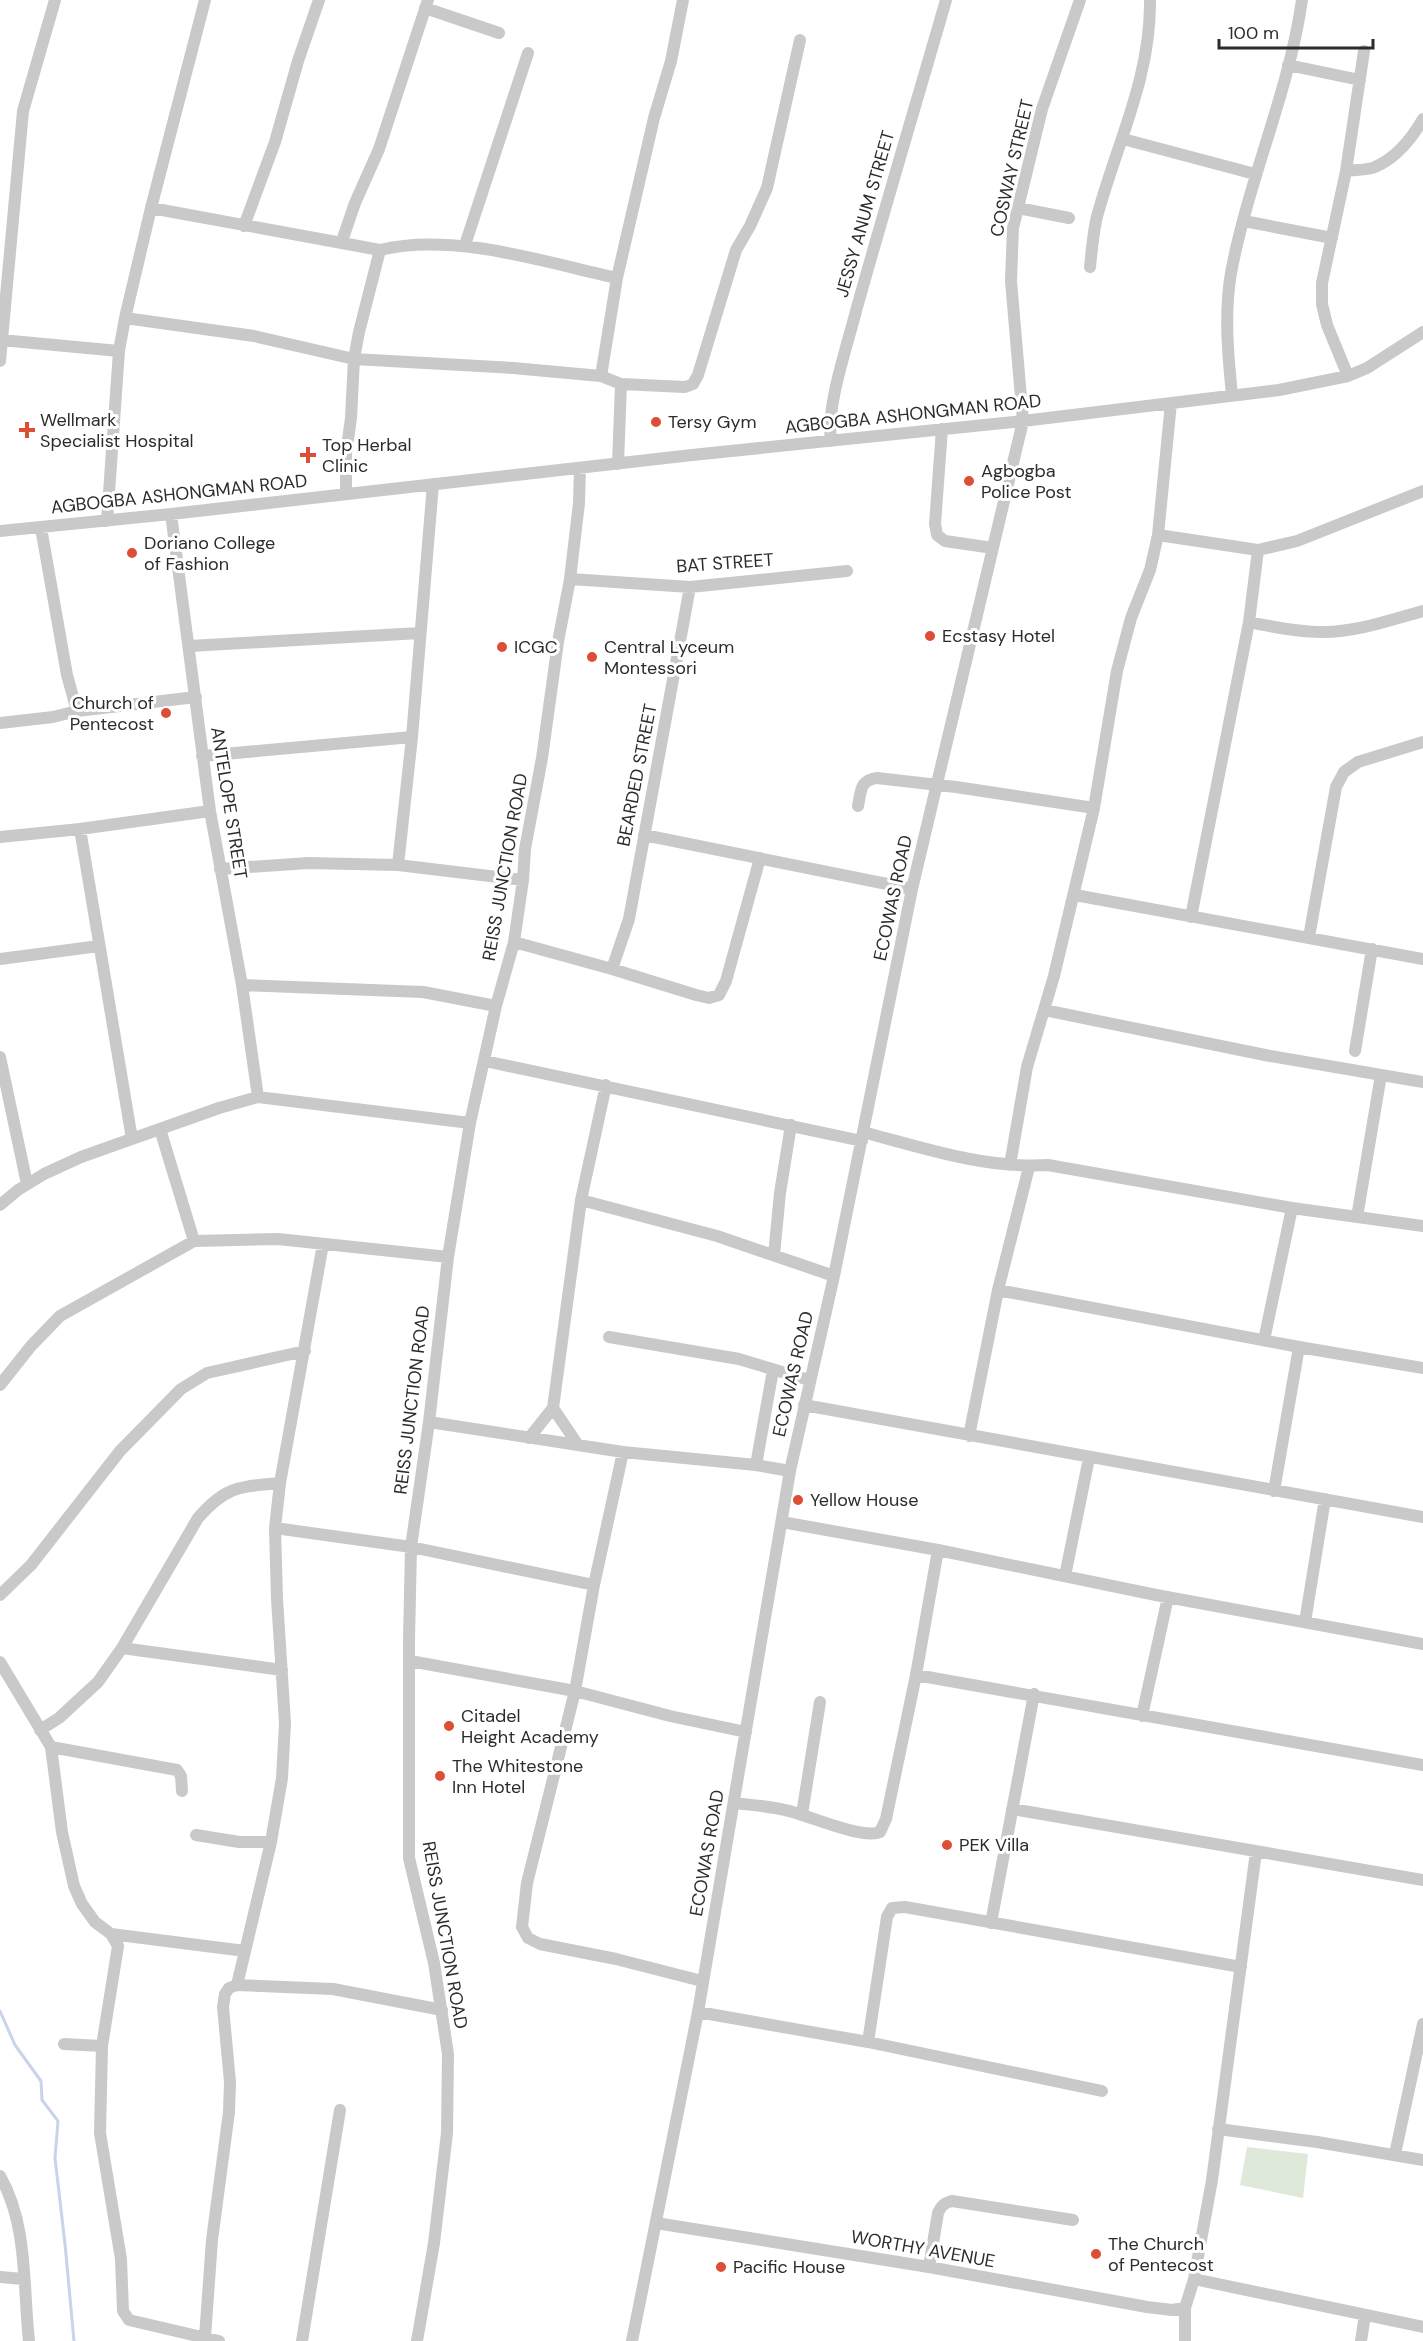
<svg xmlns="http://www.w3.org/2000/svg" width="1423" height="2341" font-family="'DM Sans',sans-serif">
  <rect width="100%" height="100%" fill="#fff"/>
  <path fill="#dfe9da" d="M1247,2147L1308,2154L1303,2198L1240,2185Z"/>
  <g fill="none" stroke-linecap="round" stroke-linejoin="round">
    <path stroke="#c7d4e9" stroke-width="3" d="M0,2011L15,2045L41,2081L42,2100L58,2121L55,2158L65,2244L74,2341"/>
    <path stroke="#c9c9c9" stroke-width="12" d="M425,8L499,33
      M1288,65L1360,80
      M1123,139L1255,174
      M1346,171C1355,170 1367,170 1375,167C1396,158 1412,138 1423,119
      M151,208L380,250C453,232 544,262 617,278
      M1018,208L1069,218
      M1244,221L1332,238
      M244,226L275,142L298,61L319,0
      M342,241L355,203L379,149L428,0
      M465,245L528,53
      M1090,267C1092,250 1093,230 1098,213C1118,141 1151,76 1150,0
      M125,318L254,336L354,359L513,368L601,376L621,384L685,387L693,384L698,375L736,250L750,226L767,188L800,40
      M1,340L119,351
      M0,361L23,111L55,0
      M601,376L617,278L654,118L671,61L683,0
      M1348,376L1327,325L1322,304V283L1346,171L1364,51
      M1232,395C1228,355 1224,314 1231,273C1248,181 1289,92 1302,0
      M942,429L935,524L937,535L945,541L993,548
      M831,441C826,406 847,347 856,311C885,207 916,104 946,0
      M618,464L621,384
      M346,494V454L351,418L354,359L359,332L380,250
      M171,514L210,811L242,985L258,1097
      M107,521L119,351L125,318L151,208L205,0
      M41,528L67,675L77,711
      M0,531L171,514L692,455L1023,421L1279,390L1348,376L1367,368L1423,332
      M1158,535L1258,550L1249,622L1191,917
      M1258,550L1297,541L1423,491
      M570,579L690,587L847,571
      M1249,622C1273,627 1298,632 1323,632C1357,632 1390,620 1423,611
      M190,646L420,633
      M0,723L53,717L77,711L196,697
      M202,756L412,737
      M858,806C861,791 860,780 877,778L956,787L1094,808
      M80,829L132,1139
      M644,835L912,889
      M0,837L80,829L210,811
      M398,865L412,737L433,484
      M220,869L308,863L398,865L523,880
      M1075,895L1423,959
      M1309,937L1336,787L1344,772L1358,762L1423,742
      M514,942L612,969L696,995L709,998L719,995L726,981L760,858
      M0,959L99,946
      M612,969L629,919L690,587
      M242,985L423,992L496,1006
      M1044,1010L1270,1056L1423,1082
      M1355,1051L1372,949
      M0,1057L27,1184
      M485,1061L862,1141
      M160,1129L194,1241
      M863,1132C923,1148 986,1169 1048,1165L1292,1208L1423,1226
      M1010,1165L1027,1067L1054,976L1094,808L1117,671L1131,618L1150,570L1158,535L1171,403
      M581,1200L717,1236L834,1276
      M0,1205L18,1190L44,1174L81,1157L219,1108L258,1097L470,1123
      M1357,1217L1381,1075
      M774,1255L780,1193L791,1125
      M998,1290L1299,1347L1423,1368
      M609,1337L739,1359L809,1380
      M1264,1340L1292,1208
      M0,1385L31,1346L60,1316L194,1241L278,1239L448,1257
      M804,1405L1423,1517
      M553,1408L578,1445
      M429,1422L623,1452L756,1465L790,1471
      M969,1436L998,1290L1029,1167
      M529,1438L553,1408L581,1200L606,1085
      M623,1452L594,1585L575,1691L527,1883L522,1927L528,1938L540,1944L616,1959L702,1981
      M756,1465L773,1370
      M1274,1491L1299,1347
      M782,1522L938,1550L1156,1595L1423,1644
      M275,1528L411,1547L594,1585
      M1065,1576L1089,1458
      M0,1595L31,1565L120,1451L181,1389L207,1373L305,1351
      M1305,1622L1325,1499
      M122,1648L282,1670
      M410,1661L575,1691L670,1716L746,1732
      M0,1662L51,1747L62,1832L74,1886L82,1904L95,1922L111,1934L118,1946L102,2046L100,2133L121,2259L123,2311L129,2320L219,2341
      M916,1675L1423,1765
      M1142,1716L1168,1597
      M40,1730L59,1718L98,1682L122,1648L198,1518C227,1485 240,1487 280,1483
      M51,1747L177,1770L181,1776L182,1791
      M734,1803C751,1805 768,1806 785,1810C806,1814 862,1840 880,1832L886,1819L916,1675L938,1550
      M1012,1809L1423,1880
      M802,1814L820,1702
      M196,1835L239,1842H271
      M991,1923L1034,1694
      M111,1934L245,1951
      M237,1985L271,1842L282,1778L285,1723L277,1599L275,1528L280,1483L323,1244
      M698,2012L868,2042L1102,2091
      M868,2042L887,1917L892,1908L905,1907L1241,1967
      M64,2044L102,2046
      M1218,2129L1317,2142L1423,2160
      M1395,2154L1423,2024
      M0,2176C28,2224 23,2288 29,2341
      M656,2223L929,2267L1147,2307L1172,2310L1185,2308
      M929,2267L938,2213C941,2206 944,2203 952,2201L1073,2220
      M0,2277L23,2279
      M1194,2279L1423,2327
      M205,2337L212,2240L229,2112L230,2082L223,2007L225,1994L229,1988L237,1985L333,1989L442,2010
      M302,2341L340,2110
      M417,2341L434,2243L447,2133L448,2054L434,1963L409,1858V1640L411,1547L429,1422L448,1257L470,1123L496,1006L514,942L523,880L525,849L542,758L558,642L570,579L579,503L580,468
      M632,2341L698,2012L790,1471L834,1276L912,889L1023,421L1011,281L1013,228L1042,109L1080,0
      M1185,2341V2308L1194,2279L1212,2180L1256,1852
      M1361,2341L1365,2315"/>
  </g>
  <g fill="#dc4e35" stroke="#fff" stroke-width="2">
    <circle cx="656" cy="422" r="6"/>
    <path d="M24 421h6v6h6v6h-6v6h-6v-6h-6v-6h6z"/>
    <path d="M305 446h6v6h6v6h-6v6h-6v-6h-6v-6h6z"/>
    <circle cx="969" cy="481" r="6"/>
    <circle cx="132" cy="553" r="6"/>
    <circle cx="930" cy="636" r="6"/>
    <circle cx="502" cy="647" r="6"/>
    <circle cx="592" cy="657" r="6"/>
    <circle cx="166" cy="713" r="6"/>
    <circle cx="798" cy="1500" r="6"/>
    <circle cx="449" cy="1726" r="6"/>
    <circle cx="440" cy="1776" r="6"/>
    <circle cx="947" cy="1845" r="6"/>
    <circle cx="1096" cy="2254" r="6"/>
    <circle cx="721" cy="2267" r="6"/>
  </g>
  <g text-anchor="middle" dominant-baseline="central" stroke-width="6" stroke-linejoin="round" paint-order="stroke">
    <g font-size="18" fill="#2c2c2c" stroke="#fff">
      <text transform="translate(1012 168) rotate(-77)">COSWAY STREET</text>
      <text transform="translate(865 214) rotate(-74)">JESSY ANUM STREET</text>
      <text transform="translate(913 414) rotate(-6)">AGBOGBA ASHONGMAN ROAD</text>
      <text transform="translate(179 494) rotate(-6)">AGBOGBA ASHONGMAN ROAD</text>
      <text transform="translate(725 563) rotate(-4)">BAT STREET</text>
      <text transform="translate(637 775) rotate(-79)">BEARDED STREET</text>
      <text transform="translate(229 803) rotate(81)">ANTELOPE STREET</text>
      <text transform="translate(505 867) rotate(-80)">REISS JUNCTION ROAD</text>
      <text transform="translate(893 898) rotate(-78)">ECOWAS ROAD</text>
      <text transform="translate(793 1374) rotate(-77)">ECOWAS ROAD</text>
      <text transform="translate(412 1400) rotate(-83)">REISS JUNCTION ROAD</text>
      <text transform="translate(707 1853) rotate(-80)">ECOWAS ROAD</text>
      <text transform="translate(445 1935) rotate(80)">REISS JUNCTION ROAD</text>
      <text transform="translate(923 2249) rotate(10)">WORTHY AVENUE</text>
    </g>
    <g font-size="18" fill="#2c2c2c" stroke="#fff" text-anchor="start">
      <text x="40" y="420">Wellmark<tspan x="40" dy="21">Specialist Hospital</tspan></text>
      <text x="668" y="422">Tersy Gym</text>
      <text x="322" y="445">Top Herbal<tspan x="322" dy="21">Clinic</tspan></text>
      <text x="981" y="471">Agbogba<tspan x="981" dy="21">Police Post</tspan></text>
      <text x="144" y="543">Doriano College<tspan x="144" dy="21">of Fashion</tspan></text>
      <text x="942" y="636">Ecstasy Hotel</text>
      <text x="514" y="647">ICGC</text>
      <text x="604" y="647">Central Lyceum<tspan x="604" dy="21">Montessori</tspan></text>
      <text x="154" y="703" text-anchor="end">Church of<tspan x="154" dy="21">Pentecost</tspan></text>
      <text x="810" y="1500">Yellow House</text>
      <text x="461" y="1716">Citadel<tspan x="461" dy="21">Height Academy</tspan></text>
      <text x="452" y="1766">The Whitestone<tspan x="452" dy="21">Inn Hotel</tspan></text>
      <text x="959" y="1845">PEK Villa</text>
      <text x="1108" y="2244">The Church<tspan x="1108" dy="21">of Pentecost</tspan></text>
      <text x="733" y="2267">Pacific House</text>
    </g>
  </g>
  <path d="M1219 39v9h154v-9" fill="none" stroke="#2c2c2c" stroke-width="3"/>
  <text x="1228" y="39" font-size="18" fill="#2c2c2c" stroke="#ffffff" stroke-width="4.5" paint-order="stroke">100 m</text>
</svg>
